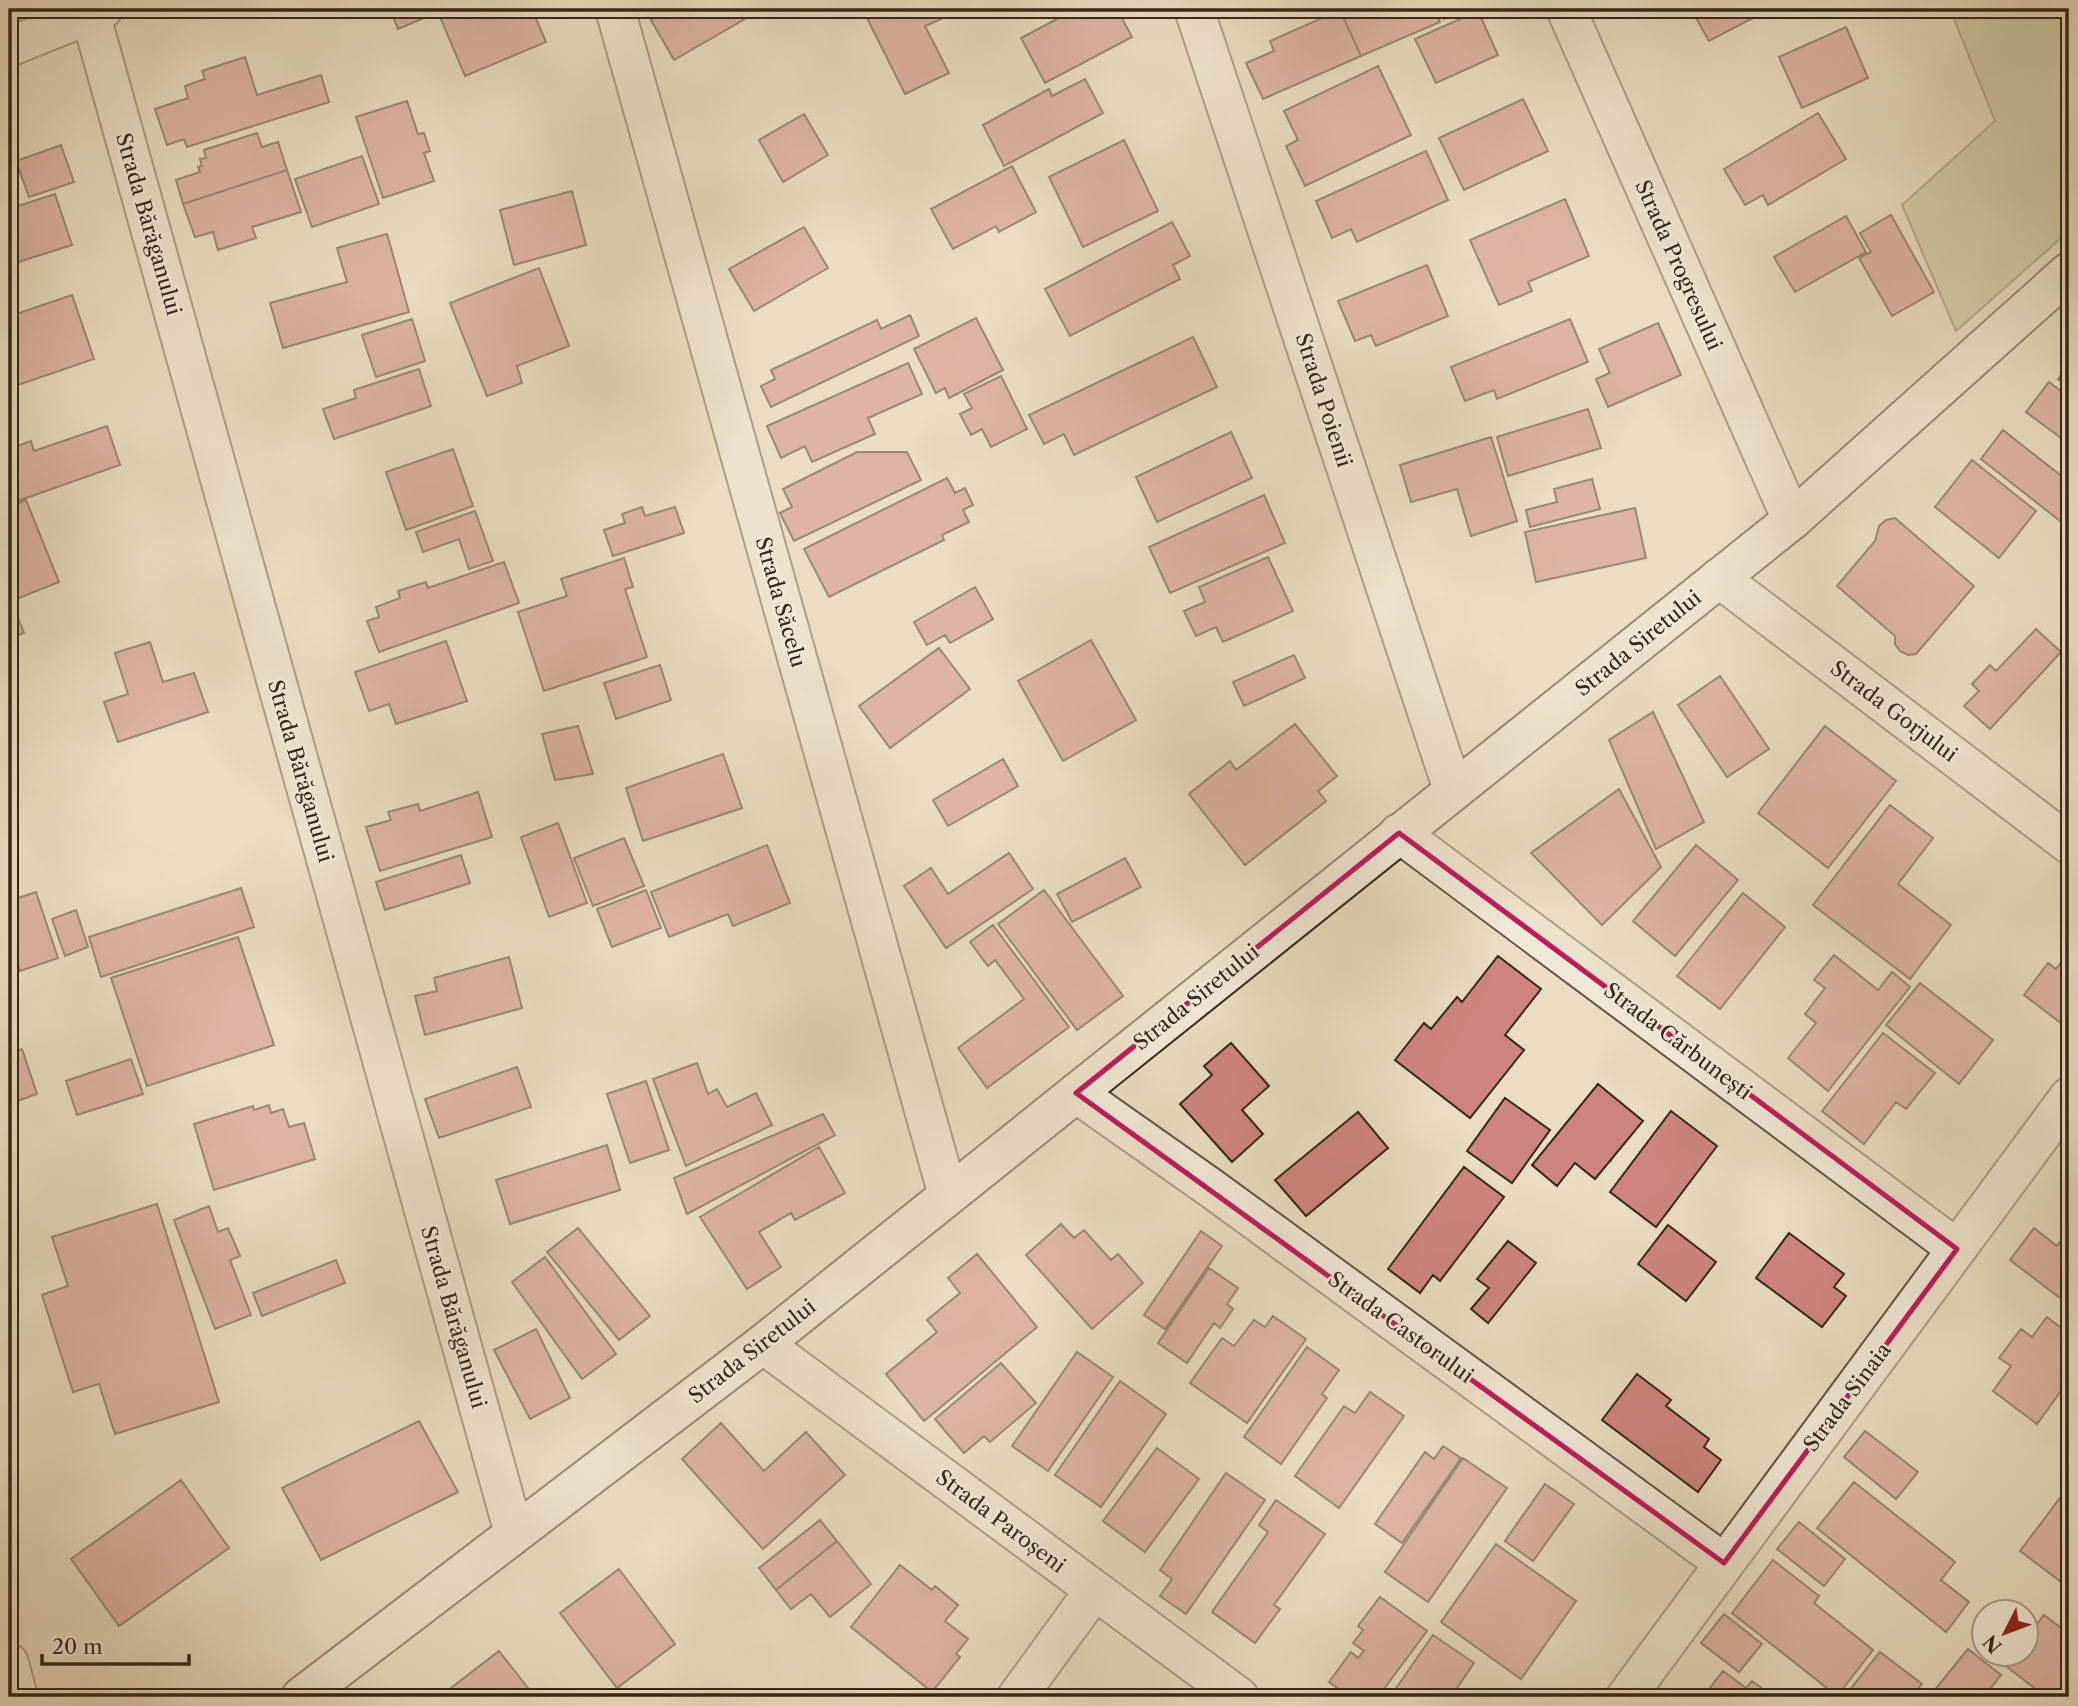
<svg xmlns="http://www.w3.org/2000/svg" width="2078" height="1706" font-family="'Libre Caslon Text',serif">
  <rect width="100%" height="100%" fill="#eaddc1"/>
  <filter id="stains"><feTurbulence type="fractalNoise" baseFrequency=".00286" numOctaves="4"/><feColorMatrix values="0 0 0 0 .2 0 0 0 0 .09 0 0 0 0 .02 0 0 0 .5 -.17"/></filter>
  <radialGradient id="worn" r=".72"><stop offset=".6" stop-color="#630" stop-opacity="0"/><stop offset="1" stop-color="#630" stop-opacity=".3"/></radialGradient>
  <path fill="#bbc090" stroke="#787454" stroke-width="2" d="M1950,9H2069V231L1956,331L1902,205L1995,121Z"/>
  <path fill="#ce847e" stroke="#342717" stroke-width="2" d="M390,9H532L546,42L465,76L438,12L398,29Z
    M670,9H762L674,60L651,20Z
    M881,9H936L941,19L925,26L949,73L905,94L866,16Z
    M1076,9H1117L1132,37L1045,83L1021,38Z
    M1343,9H1434L1440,22L1361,56L1340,10Z
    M1440,9H1468L1444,19Z
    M1597,9H1616L1602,17Z
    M1691,9H1770L1709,41Z
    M1340,10L1361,56L1263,99L1246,63L1274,51L1270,41Z
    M1478,11L1498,55L1436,83L1415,39Z
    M1846,27L1868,78L1802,108L1779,57Z
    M245,57L257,95L321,75L329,102L187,147L184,139L167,145L155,109L188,98L185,86L205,79L202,71Z
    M1378,66L1411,135L1305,186L1286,146L1298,140L1284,111Z
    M1085,79L1103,113L1004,166L983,125L1049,89L1052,96Z
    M1523,99L1548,151L1464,190L1439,138Z
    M407,101L418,134L424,133L430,151L424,153L434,181L383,198L356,117Z
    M1818,113L1846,159L1768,205L1763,195L1745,205L1724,169Z
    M804,114L828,155L783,182L759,140Z
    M257,133L262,147L278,142L287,170L183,204L176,180L200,172L198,167L202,166L200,159L206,158L204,150Z
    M1124,140L1158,211L1083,247L1049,177Z
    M61,145L74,182L29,197L16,161Z
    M1426,151L1448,200L1357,242L1351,229L1332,238L1316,201Z
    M362,156L379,204L312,227L295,179Z
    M1012,166L1036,212L999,232L996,226L953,249L931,209Z
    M287,170L301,212L252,227L256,238L218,250L213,232L195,237L183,204Z
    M572,191L586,245L514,265L500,210Z
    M55,194L72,245L9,265V209Z
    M1565,199L1589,256L1528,282L1532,291L1499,305L1470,240Z
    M1891,215L1934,292L1892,316L1859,258L1871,252L1860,233Z
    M1846,216L1866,252L1795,292L1774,257Z
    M1172,222L1190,256L1173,265L1180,279L1070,336L1045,289Z
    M804,227L828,268L754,311L729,269Z
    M387,234L409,312L283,348L270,303L347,282L337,248Z
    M1427,265L1448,316L1376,346L1371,335L1355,341L1338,301Z
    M539,268L569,346L517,366L522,383L487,396L450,303Z
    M72,295L94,359L9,388V333L18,329L13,315Z
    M910,315L919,336L771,407L761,386L775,379L771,370L877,320L881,329Z
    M976,318L1003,370L949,398L945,388L936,393L914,349Z
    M412,319L425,361L376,377L362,335Z
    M1570,319L1588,362L1497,399L1494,390L1465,401L1451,367Z
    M1658,323L1681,375L1608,407L1596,379L1610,373L1599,349Z
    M1193,337L1217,387L1074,455L1064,434L1044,444L1029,415Z
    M908,363L922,394L868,418L875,434L812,462L805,446L781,458L767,426Z
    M2069,364V388L2058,379Z
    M419,369L431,406L334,439L323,409L356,398L354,390Z
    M1001,376L1027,429L991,447L982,429L971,435L960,414L972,408L964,394Z
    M2049,382L2069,397V444L2026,412Z
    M1588,409L1601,448L1508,476L1497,437Z
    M107,426L120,465L9,504V449L31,441L34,451Z
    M2003,430L2069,482V528L1981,459Z
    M1231,432L1252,478L1157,522L1136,477Z
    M1491,437L1517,521L1471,536L1457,489L1411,502L1400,465Z
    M453,449L473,506L406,530L386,472Z
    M857,452H907L921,480L794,541L780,513L792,507L783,489Z
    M1972,460L2036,511L1999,558L1935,507Z
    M947,478L955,493L965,488L973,505L963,510L969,522L942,535L944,540L829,597L804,549Z
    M1592,479L1600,509L1530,527L1526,510L1557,502L1554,489Z
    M1264,495L1285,543L1170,593L1149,547Z
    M26,500L59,582L9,602V507Z
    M642,507L645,516L675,507L684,533L613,556L604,530L625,523L622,514Z
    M1635,508L1646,558L1536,582L1525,532Z
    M475,511L493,561L469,569L459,539L423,552L416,532Z
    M1895,518L1974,586L1916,654L1908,655L1900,651L1895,644V636L1837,586L1875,541L1879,526L1886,520Z
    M1268,557L1293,611L1223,642L1216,627L1196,636L1184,611L1205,602L1199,587Z
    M624,558L633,587L625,589L647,657L544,691L518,612L567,596L561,579Z
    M504,562L519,603L379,652L367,621L379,617L376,607L400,598L398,591L426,582L428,588Z
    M975,587L993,619L950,643L945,635L927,645L914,622Z
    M16,613L24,633L9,638V616Z
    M2036,629L2061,652L1990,729L1964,706L1979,691L1972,684L1990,665L1996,671Z
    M1091,640L1136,720L1063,761L1018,681Z
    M446,641L467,701L396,724L389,704L369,711L355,672Z
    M150,642L163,682L194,673L208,712L118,742L104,702L128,694L115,653Z
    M939,648L970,689L890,748L859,706Z
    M1294,655L1305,678L1244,706L1233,682Z
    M660,665L671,700L616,719L604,683Z
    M1720,676L1769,749L1727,777L1678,705Z
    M1653,712L1704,822L1656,849L1609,740Z
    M1295,724L1337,776L1318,791L1326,801L1245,865L1189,794L1230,761L1236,770Z
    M578,726L593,774L555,780L542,734Z
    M1825,726L1896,781L1828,868L1758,813Z
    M9,747L18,771L9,774Z
    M723,754L742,808L643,841L626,788Z
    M1003,759L1018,786L948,826L933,800Z
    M1619,789L1661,867L1602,925L1531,853Z
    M478,792L492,837L380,871L366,827L391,820L388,812L418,804L420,811Z
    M1890,805L1933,838L1898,884L1951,925L1910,979L1813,905Z
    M558,823L587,903L549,917L521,837Z
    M624,838L644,886L593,906L574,858Z
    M767,845L790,903L733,926L728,914L669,937L651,892Z
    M1696,845L1738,880L1675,956L1633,921Z
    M1009,853L1033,889L946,948L904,886L931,868L948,894Z
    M461,855L470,883L385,910L376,882Z
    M1125,858L1141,887L1072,922L1057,894Z
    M241,888L254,927L101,977L89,937Z
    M646,890L661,928L612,947L597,909Z
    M1044,890L1123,996L1077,1030L998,924Z
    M36,892L58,958L20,971L9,938V901Z
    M1743,893L1785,927L1720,1009L1677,976Z
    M76,910L88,947L65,956L52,919Z
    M993,925L1069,1027L987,1088L958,1048L1024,999L995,960L988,966L970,942Z
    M238,937L274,1045L147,1086L111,978Z
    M2069,951V1023L2066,1027L2024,995L2048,963L2056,969Z
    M1834,955L1878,990L1892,972L1910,987L1828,1091L1788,1058L1816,1023L1805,1014L1825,988L1814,980Z
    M1498,956L1541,989L1505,1035L1524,1050L1470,1118L1395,1060L1424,1023L1431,1029L1457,997L1462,1002Z
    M509,957L522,1008L425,1035L415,996L437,991L434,978Z
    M1920,983L1993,1040L1959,1084L1886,1025Z
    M1883,1033L1935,1073L1906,1109L1896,1102L1864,1144L1822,1111Z
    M1231,1043L1269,1086L1242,1110L1263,1134L1232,1162L1180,1104L1212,1075L1204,1066Z
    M22,1049L37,1094L9,1104V1054Z
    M131,1059L143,1094L77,1115L66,1081Z
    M697,1063L708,1094L717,1089L727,1107L756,1093L772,1125L686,1166L653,1079Z
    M517,1067L531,1107L439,1138L425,1099Z
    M646,1081L669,1150L630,1163L607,1094Z
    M1598,1084L1643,1121L1595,1179L1575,1163L1557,1186L1532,1165Z
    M1505,1098L1550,1130L1512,1183L1467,1151Z
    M269,1105L271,1113L283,1109L289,1127L304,1123L315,1159L214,1190L194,1124L253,1106L254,1110Z
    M1671,1111L1717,1146L1656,1227L1610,1192Z
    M1358,1112L1388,1148L1306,1216L1275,1180Z
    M823,1114L835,1135L687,1214L674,1178Z
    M607,1145L620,1190L510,1224L496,1180Z
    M819,1147L845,1193L795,1220L791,1213L759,1232L781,1267L747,1289L700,1217Z
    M1464,1167L1504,1197L1440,1281L1433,1275L1420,1293L1388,1269Z
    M157,1204L219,1402L115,1434L99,1384L73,1392L42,1295L68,1286L52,1237Z
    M209,1206L218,1232L228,1228L240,1256L230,1260L251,1315L215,1329L174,1220Z
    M1061,1224L1074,1238L1084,1230L1111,1260L1118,1254L1143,1283L1092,1329L1026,1255Z
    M1668,1225L1716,1262L1686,1301L1638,1264Z
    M578,1228L650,1316L619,1340L547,1252Z
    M2034,1228L2057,1246L2066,1233L2069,1235V1305L2010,1260Z
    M1201,1231L1222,1246L1165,1329L1144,1315Z
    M1789,1233L1844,1274L1834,1287L1846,1296L1822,1327L1756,1278Z
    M1508,1241L1536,1263L1488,1323L1471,1309L1489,1288L1477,1279Z
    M977,1254L1037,1327L924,1421L886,1374L937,1332L927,1320L960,1293L948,1278Z
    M545,1257L616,1354L582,1379L512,1282Z
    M336,1260L345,1283L262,1316L253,1293Z
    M1209,1268L1238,1288L1227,1304L1233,1309L1220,1328L1214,1323L1187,1363L1158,1343Z
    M1273,1316L1306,1339L1247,1423L1190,1383L1222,1338L1234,1346L1254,1320L1265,1327Z
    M2047,1317L2069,1334V1380L2037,1424L1993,1391L2011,1366L1999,1358L2021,1329L2032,1337Z
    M536,1329L570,1398L530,1419L494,1350Z
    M1307,1347L1339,1370L1322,1394L1327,1398L1281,1464L1244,1437Z
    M1077,1352L1113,1377L1048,1471L1012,1446Z
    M1001,1363L1036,1403L990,1442L984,1436L964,1453L935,1419Z
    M1637,1374L1671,1400L1666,1406L1709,1439L1704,1447L1721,1460L1698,1492L1602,1420Z
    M1120,1381L1166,1414L1101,1507L1055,1475Z
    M1370,1392L1404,1416L1339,1508L1295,1476L1344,1406L1355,1413Z
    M419,1421L458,1492L321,1560L282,1488Z
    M721,1423L764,1471L806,1432L845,1475L763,1549L682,1459Z
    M1865,1431L1918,1472L1896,1499L1844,1457Z
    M1443,1446L1461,1458L1402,1543L1375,1524L1425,1452L1434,1459Z
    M1157,1448L1199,1479L1145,1552L1103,1521Z
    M1463,1458L1507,1488L1428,1602L1385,1572Z
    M1226,1473L1265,1500L1186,1614L1160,1596L1172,1579L1160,1570Z
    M181,1480L229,1548L119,1626L71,1559Z
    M1854,1482L1955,1562L1941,1580L1969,1602L1946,1632L1817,1528Z
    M1545,1484L1574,1504L1533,1561L1505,1541Z
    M2069,1486V1588L2020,1551Z
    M1276,1500L1325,1534L1274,1605L1280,1609L1255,1643L1212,1612L1268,1532L1259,1525Z
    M820,1520L837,1541L776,1590L759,1568Z
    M1799,1522L1845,1559L1824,1586L1777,1549Z
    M837,1541L871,1584L830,1617L811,1594L791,1609L776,1590Z
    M1496,1544L1576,1601L1521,1679L1441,1622Z
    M1773,1560L1819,1596L1814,1603L1873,1650L1837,1696L1732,1613Z
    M900,1565L932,1590L935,1586L958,1605L945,1621L968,1639L956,1654L960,1657L932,1692L851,1627Z
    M619,1569L675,1644L617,1688L560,1613Z
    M1380,1597L1427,1631L1378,1697H1330L1337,1688L1329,1682L1351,1652L1358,1658L1364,1651L1353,1643L1363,1630L1358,1626Z
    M1724,1614L1762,1644L1739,1672L1701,1643Z
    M2044,1615L2069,1634V1697H2046L2006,1666L2015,1654H2025V1640Z
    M1433,1635L1474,1663L1451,1697H1390Z
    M1968,1649L2001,1675L1984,1697H1929Z
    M499,1651L535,1697H458L451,1688Z
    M1880,1652L1922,1684L1911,1697H1844Z
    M1723,1671L1746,1688L1752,1681L1774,1697H1703Z"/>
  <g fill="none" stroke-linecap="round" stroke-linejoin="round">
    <defs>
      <path id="street" d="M89,9L514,1533
        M615,9L948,1195
        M1194,9L1453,790
        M1566,9L1792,520
        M9,47L103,9
        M1719,578L2069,844
        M1399,833L1957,1249
        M1076,1093L1211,1188L1724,1563
        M763,1344L1239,1697
        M9,1663L18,1697
        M1017,1697L1094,1591
        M1626,1697L2069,1097"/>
      <path id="secondary" d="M301,1697L763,1344L1792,520L2069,272"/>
    </defs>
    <use href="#street" stroke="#625442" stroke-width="42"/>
    <use href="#secondary" stroke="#342717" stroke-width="42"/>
    <use href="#street" stroke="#f1e9d7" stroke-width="38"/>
    <use href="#secondary" stroke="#f1e9d7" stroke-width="38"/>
  </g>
  <path d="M0 0H2078V1706H0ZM1399,833L1957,1249L1724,1563L1076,1093Z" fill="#eaddc1" fill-opacity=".55" fill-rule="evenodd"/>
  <path fill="none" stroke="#c2185b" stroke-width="5" stroke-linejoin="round" d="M1399,833L1957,1249L1724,1563L1076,1093Z"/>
  <g text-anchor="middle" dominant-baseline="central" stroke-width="5" stroke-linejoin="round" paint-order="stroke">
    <g font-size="21" fill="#342717" stroke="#f1e9d7">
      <text transform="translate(149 224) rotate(74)">Strada Bărăganului</text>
      <text transform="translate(1679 265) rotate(66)">Strada Progresului</text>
      <text transform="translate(1324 400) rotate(72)">Strada Poienii</text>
      <text transform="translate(781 602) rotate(74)">Strada Săcelu</text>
      <text transform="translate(1638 643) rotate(-39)">Strada Siretului</text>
      <text transform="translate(1894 711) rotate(37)">Strada Gorjului</text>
      <text transform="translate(301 771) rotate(74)">Strada Bărăganului</text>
      <text transform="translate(1196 997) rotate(-39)">Strada Siretului</text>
      <text transform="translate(1678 1041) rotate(37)">Strada Cărbunești</text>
      <text transform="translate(454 1317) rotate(74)">Strada Bărăganului</text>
      <text transform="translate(1401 1327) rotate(36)">Strada Castorului</text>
      <text transform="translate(752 1351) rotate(-38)">Strada Siretului</text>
      <text transform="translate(1847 1397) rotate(-53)">Strada Sinaia</text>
      <text transform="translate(1001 1521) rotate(37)">Strada Paroșeni</text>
    </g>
  </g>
  <rect width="2078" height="1706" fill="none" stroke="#eaddc1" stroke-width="35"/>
  <rect x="10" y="10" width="2057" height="1685" fill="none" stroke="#342717" stroke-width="3.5"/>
  <rect x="18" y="18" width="2043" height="1671" fill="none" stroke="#342717" stroke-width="2"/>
  <g transform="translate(2005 1633) rotate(228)"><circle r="33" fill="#f1e9d7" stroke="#a59b8a" stroke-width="2"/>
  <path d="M0-5L12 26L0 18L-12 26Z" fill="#8f2418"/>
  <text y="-10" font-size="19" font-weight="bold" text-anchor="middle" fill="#342717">N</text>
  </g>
  <path d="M42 1654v10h147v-10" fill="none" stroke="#342717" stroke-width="3.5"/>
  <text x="52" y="1654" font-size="21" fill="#342717" stroke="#f1e9d7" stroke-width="5" paint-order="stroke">20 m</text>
  <rect width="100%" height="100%" filter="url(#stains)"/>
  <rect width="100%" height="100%" fill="url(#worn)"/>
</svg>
